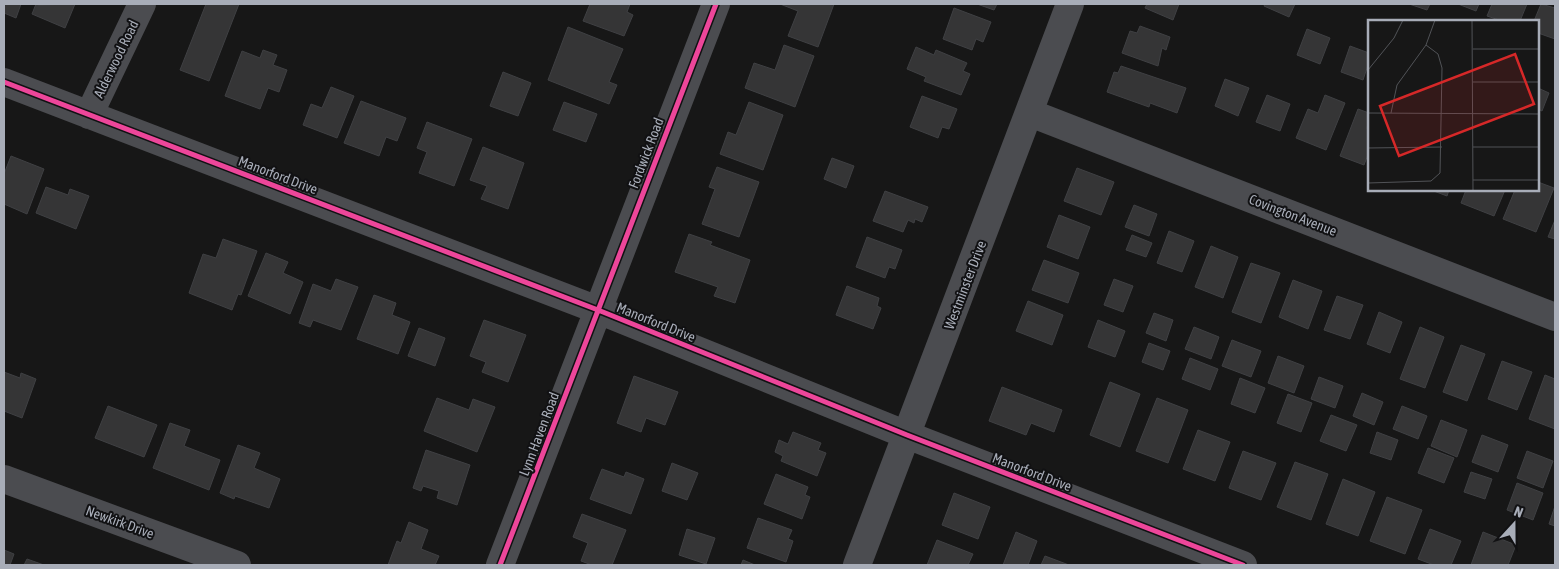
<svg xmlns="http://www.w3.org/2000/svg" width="1559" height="569" font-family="'Asap Condensed',sans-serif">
  <rect width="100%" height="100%" fill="#171717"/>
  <path fill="#353536" stroke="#3f4043" d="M4,4H21L16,18L4,13Z
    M36,4L39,5L75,4L65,28L32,14Z
    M206,4H239L209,81L180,70Z
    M590,4H630L627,12L633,15L624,36L583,21Z
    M780,4H834L818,47L788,36L798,11Z
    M977,4H997L994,10Z
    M1147,4H1179L1173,20L1145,8Z
    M1265,4H1295L1289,17L1264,6Z
    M1409,4H1430L1427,10Z
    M1458,4H1479L1476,11Z
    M1492,4H1527L1520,21H1502L1487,16Z
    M1541,4L1555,8V39L1538,33V21H1534Z
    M954,8L991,22L983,42L976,39L972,50L943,39Z
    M1140,26L1170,37L1166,50L1162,48L1158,66L1122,53L1130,31L1137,33Z
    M568,27L623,49L609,82L617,85L609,104L548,80Z
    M1307,29L1330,38L1320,64L1297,55Z
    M784,45L814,56L795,107L745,88L754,63L775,70Z
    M1350,46L1369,53V62L1363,80L1341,72Z
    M916,47L934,55L936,50L967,63L963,71L970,74L961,95L924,81L926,77L907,69Z
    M263,50L277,55L273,65L287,70L279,92L268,88L260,109L225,96L242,51L260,58Z
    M1121,66L1186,88L1177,113L1150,103L1149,107L1107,92L1114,72L1118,73Z
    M503,72L531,83L518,116L490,106Z
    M1225,79L1249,88L1238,116L1215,106Z
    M331,87L354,96L337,138L303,125L311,104L322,108Z
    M1538,88L1549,93L1542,111L1538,109Z
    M1267,95L1290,104L1280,131L1256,122Z
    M1325,95L1345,103L1326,150L1296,138L1308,109L1318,113Z
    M922,96L957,109L949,129L942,127L938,138L910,127Z
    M361,101L406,118L397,141L386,137L379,156L344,143Z
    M564,102L597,114L586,142L553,130Z
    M749,102L783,115L763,170L720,154L728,132L736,135Z
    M1358,109L1369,113L1367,129L1369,130V152L1364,165L1340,156Z
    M427,122L472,139L454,186L419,173L427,152L417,148Z
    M483,147L524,163L508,209L481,199L487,186L470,180Z
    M11,156L44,169L27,214L4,204V174Z
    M832,158L854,166L846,188L824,179Z
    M717,167L759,182L739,237L702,224L715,189L709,187Z
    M1077,168L1114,182L1101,215L1064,201Z
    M1538,182L1554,188L1536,232L1503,219L1515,190H1538Z
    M46,187L68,195L70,189L89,196L76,229L36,213Z
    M1431,190H1449L1447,196Z
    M1466,190H1505L1494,216L1461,203Z
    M885,191L928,207L922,222L915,219L914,223L908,220L903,232L873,221Z
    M1134,205L1157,214L1149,236L1125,227Z
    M1059,215L1090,227L1078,259L1047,247Z
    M1555,220V239L1548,237Z
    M1169,231L1194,241L1182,272L1157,263Z
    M689,234L712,242L710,245L750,260L735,303L714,296L718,287L675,272Z
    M1132,235L1152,243L1146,257L1126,250Z
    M867,237L902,250L895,269L889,267L885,278L856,267Z
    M223,239L257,251L241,295L238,294L232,310L189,293L203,254L216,258Z
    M1211,246L1238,257L1223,298L1195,287Z
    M266,253L288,262L283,273L303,282L290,314L248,296Z
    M1044,260L1079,273L1068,303L1032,290Z
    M1251,263L1280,273L1261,323L1232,312Z
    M336,279L358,287L341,330L313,320L310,327L299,323L313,284L331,291Z
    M1114,279L1133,286L1123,312L1104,305Z
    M1293,280L1322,291L1308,329L1279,317Z
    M847,286L879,298L877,306L881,308L873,329L836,315Z
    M374,295L396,303L392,315L410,322L398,354L357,339Z
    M1337,296L1363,305L1350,339L1324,330Z
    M1028,301L1063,315L1052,345L1016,331Z
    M1379,312L1402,322L1390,353L1367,344Z
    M1154,313L1173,320L1166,341L1146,333Z
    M484,320L526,335L508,382L482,372L486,362L470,356Z
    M1098,320L1125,331L1115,357L1088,347Z
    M1194,327L1219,337L1211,359L1185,349Z
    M1420,327L1444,337L1425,388L1400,379Z
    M419,328L445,338L435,366L408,356Z
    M1232,340L1261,351L1251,377L1222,366Z
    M1149,343L1170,351L1163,370L1142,362Z
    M1461,345L1485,354L1467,401L1443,392Z
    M1278,356L1304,366L1294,393L1268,383Z
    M1190,358L1218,369L1210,390L1182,379Z
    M1502,361L1532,372L1517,410L1488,399Z
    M4,372L20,378L21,373L36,379L22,418L4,411Z
    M1545,375L1555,379V429L1529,419Z
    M634,376L678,392L665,425L646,418L641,432L617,423Z
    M1319,377L1343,386L1335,408L1311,399Z
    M1240,378L1265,388L1255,413L1231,404Z
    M1110,382L1140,394L1120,447L1090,435Z
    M1002,387L1062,410L1054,432L1031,423L1026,435L989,421Z
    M1362,393L1383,402L1374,425L1353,416Z
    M1288,394L1312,403L1301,432L1277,423Z
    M437,398L469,410L473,399L495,407L477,452L424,431Z
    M1157,398L1188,410L1168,463L1136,451Z
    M108,406L157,425L144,457L95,438Z
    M1402,406L1427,416L1418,439L1393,429Z
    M1331,415L1357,425L1346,451L1320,441Z
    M1441,420L1467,430L1457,457L1431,446Z
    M170,423L190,430L184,446L220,460L209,490L153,468Z
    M1198,430L1230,442L1215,481L1183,469Z
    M793,432L821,443L818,450L826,453L817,476L781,461L783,456L775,452L779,440L788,444Z
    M1377,432L1398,440L1391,460L1370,453Z
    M1482,435L1508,445L1498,472L1472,462Z
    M238,445L260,453L254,468L280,479L269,508L235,496L234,499L220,493Z
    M1428,448L1454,458L1444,483L1418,473Z
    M426,450L470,465L457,505L437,498L439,491L423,486L421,491L413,488Z
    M1243,451L1276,463L1261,500L1229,488Z
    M1527,451L1553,461L1543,488L1517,478Z
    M1295,462L1328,474L1311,520L1277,507Z
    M672,463L698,473L687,500L662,491Z
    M602,469L624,477L626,472L644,479L631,514L590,499Z
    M1471,472L1492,479L1485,499L1464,492Z
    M776,474L808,487L805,495L810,497L802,519L764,504Z
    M1343,479L1375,492L1358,536L1326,524Z
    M1517,483L1543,493L1533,520L1507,510Z
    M954,493L990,507L978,539L942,525Z
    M1387,497L1422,510L1405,554L1370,541Z
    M1555,506V526L1549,524Z
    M582,514L626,530L612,565H592L581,561L588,543L573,537Z
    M758,518L792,530L788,539L793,541L786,562L747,548Z
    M409,522L428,530L421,549L439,556L435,565H388L397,541L401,543Z
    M687,529L715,538L706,564L679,555Z
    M1430,529L1461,541L1451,565H1434L1418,559Z
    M1016,532L1037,541L1028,565H1003Z
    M1483,532L1516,545L1508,565H1471Z
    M937,540L973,554L968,565H927Z
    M4,550L14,554L10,565H4Z
    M1045,556L1069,565H1041Z
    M27,559L44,565H24Z
    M743,560L755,565H741Z"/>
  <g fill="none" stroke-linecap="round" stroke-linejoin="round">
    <path stroke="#4b4c50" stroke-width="28" d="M4,82L598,310L907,435L1243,565
      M1030,113L1555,317
      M89,115L142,4
      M4,479L237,565
      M500,565L716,4
      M857,565L1070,4"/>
    <defs>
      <path id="cycleway" d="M4,82L598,310L907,435L1243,565
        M500,565L716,4"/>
    </defs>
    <use href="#cycleway" stroke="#111113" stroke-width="8"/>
    <use href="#cycleway" stroke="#ed469a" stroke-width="5"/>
  </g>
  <g text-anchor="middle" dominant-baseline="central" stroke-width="4" stroke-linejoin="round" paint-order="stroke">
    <g font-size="14" fill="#a8adb8" stroke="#111113">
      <text transform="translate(116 59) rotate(-64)">Alderwood Road</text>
      <text transform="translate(646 153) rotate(-69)">Fordwick Road</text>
      <text transform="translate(278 175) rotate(21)">Manorford Drive</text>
      <text transform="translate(1293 215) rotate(21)">Covington Avenue</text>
      <text transform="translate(965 285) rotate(-69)">Westminster Drive</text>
      <text transform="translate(656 322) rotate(22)">Manorford Drive</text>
      <text transform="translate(539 434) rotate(-69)">Lynn Haven Road</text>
      <text transform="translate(1032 472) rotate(21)">Manorford Drive</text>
      <text transform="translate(120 522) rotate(20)">Newkirk Drive</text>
    </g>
  </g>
  <g transform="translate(1368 20)">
    <rect width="171" height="171" fill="#171717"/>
    <path fill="none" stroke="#515357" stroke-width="1" d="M104,0L105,171M105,29H172M0,50L26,18L35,0M105,62H172M0,93L172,94M23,93L29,65L58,25L67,0M105,127H172M0,128L74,127M105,160H172M0,163L63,161L72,153L74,48L70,34L58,25"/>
    <path fill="#d62828" fill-opacity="0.15" stroke="#d62828" stroke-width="2.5" d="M147,34L166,84L31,136L12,86Z"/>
    <rect width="171" height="171" fill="none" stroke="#a8adb8" stroke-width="2.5"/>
  </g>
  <rect width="1559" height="569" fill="none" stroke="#a8adb8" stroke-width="10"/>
  <g transform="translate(1514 524) rotate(21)" stroke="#111113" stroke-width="4" paint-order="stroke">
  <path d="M0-4L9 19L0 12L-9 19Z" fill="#a8adb8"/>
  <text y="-8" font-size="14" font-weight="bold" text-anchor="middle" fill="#a8adb8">N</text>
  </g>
</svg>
